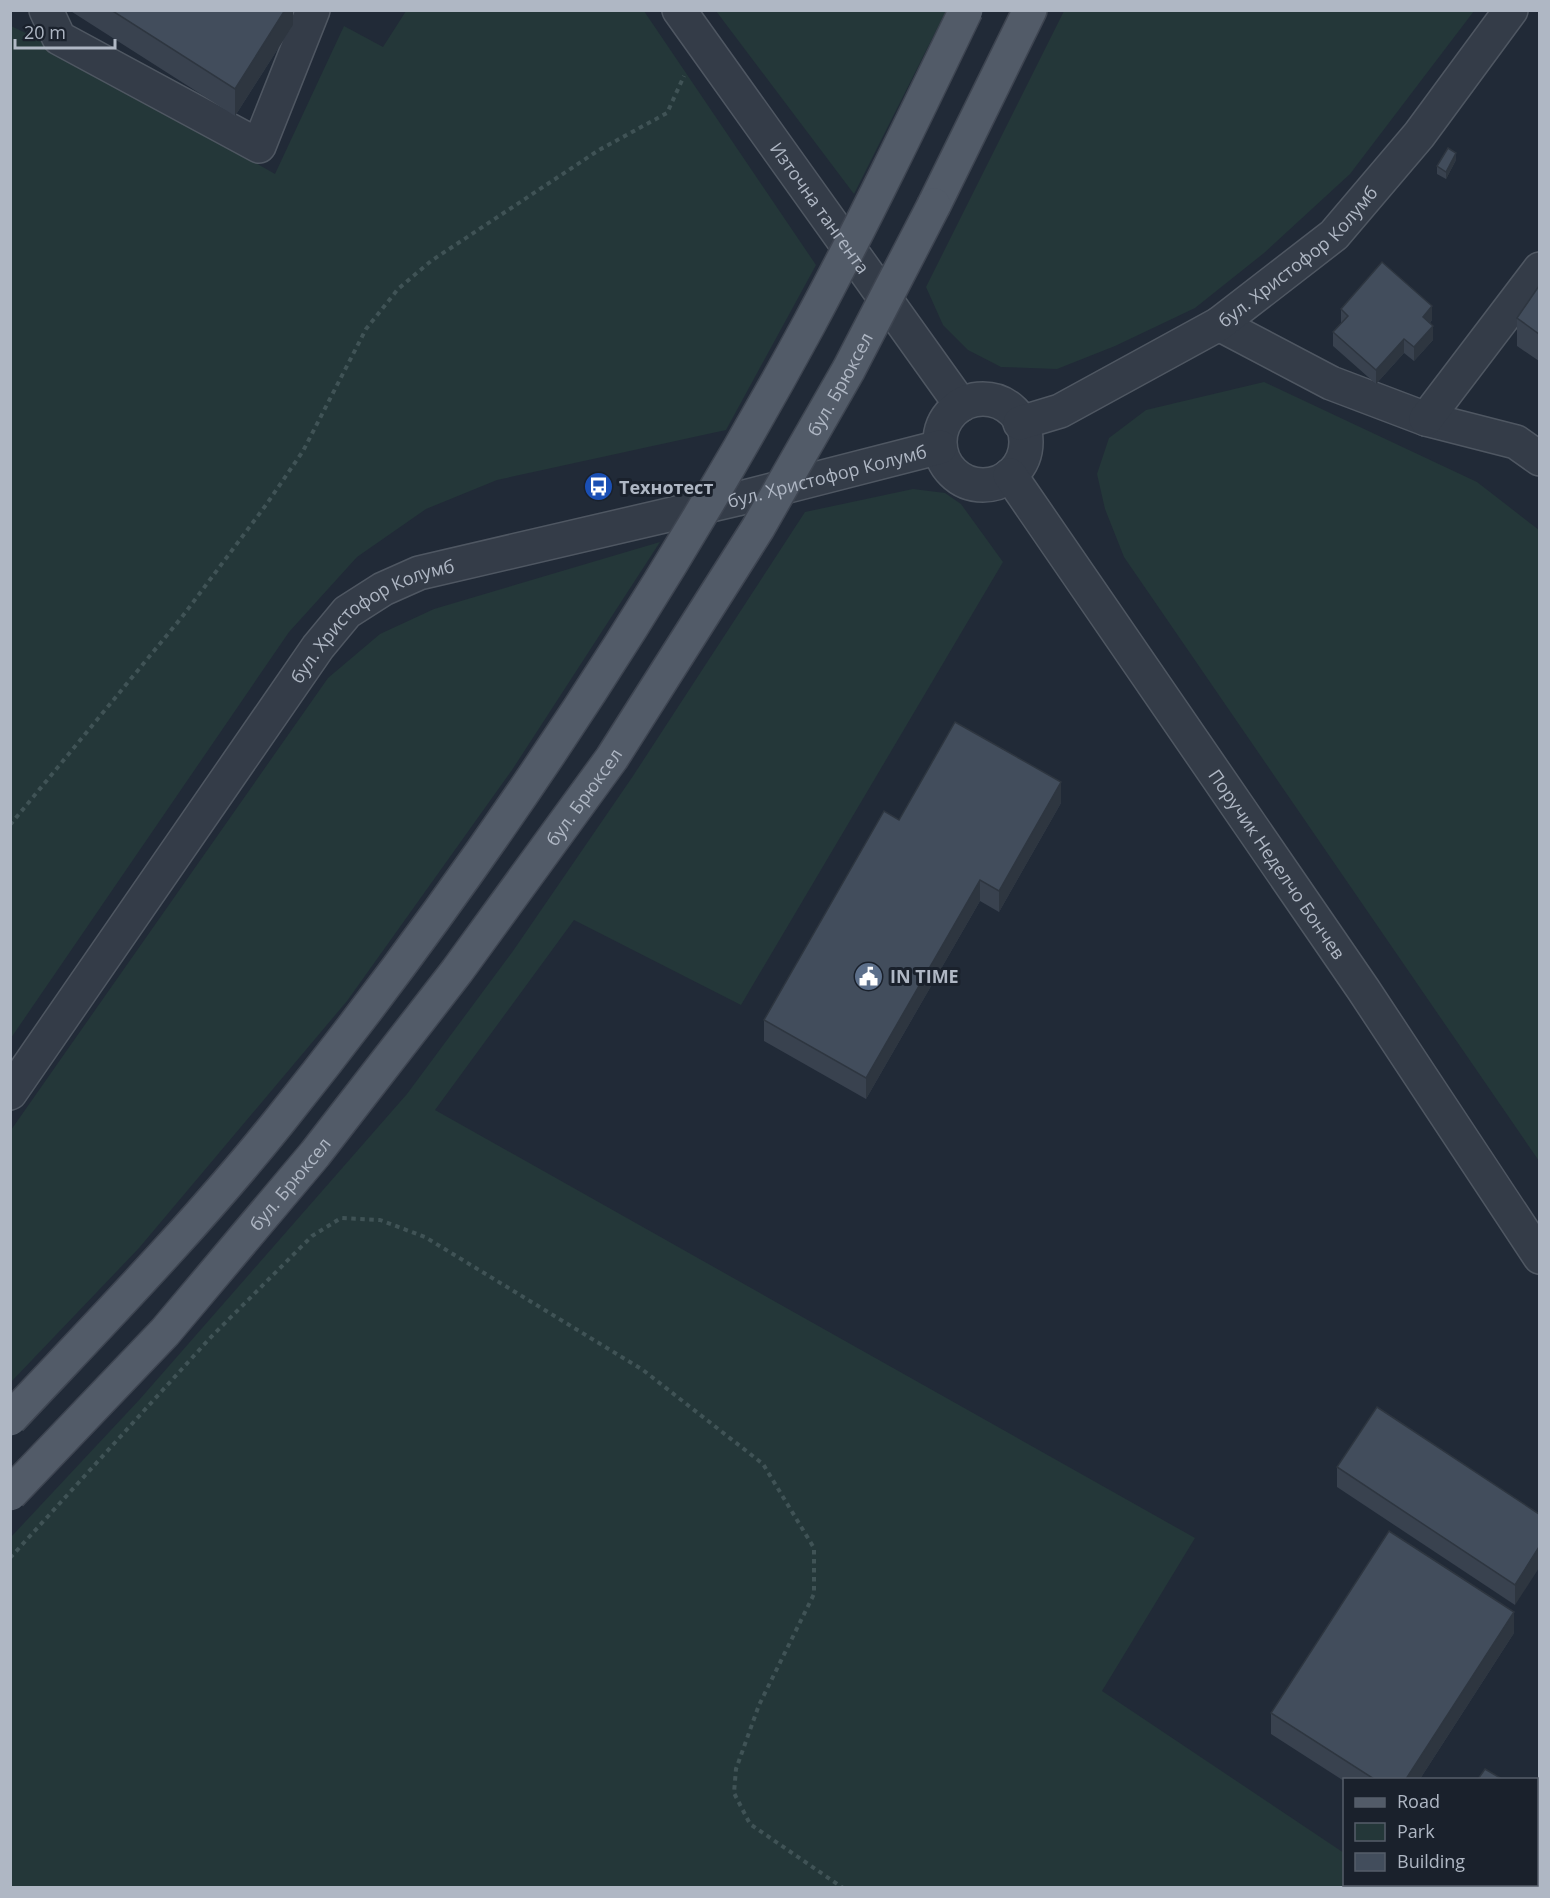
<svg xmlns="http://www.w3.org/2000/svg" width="1550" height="1898" font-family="'Open Sans',sans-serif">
  <rect width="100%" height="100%" fill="#212a37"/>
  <path fill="#243739" d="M406,11H644L816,265L726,430L497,480L426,509L357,557L289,632L11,1038V26L55,47L275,174L344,26L383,47Z
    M716,11H946L854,194Z
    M1064,11V10L1474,11L1350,174L1264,253L1195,308L1115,346L1057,369L1001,367L968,350L943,325L926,287Z
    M1264,382L1477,482L1539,530V1161L1124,557L1105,509L1097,474L1109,438L1146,410Z
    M913,489L945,493L961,504L1003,562L741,1005L574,920L435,1110L1195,1538L1102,1691L1344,1853V1884L1380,1885L1378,1888L11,1887V1537L140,1399L407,1094L513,951L633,776L805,512Z
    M660,542L512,770L347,1001L139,1248L11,1382V1130L328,678L380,634L434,609Z"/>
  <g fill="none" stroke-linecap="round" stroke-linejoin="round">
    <defs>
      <g id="minor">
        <path d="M46,10L59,38L259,146L313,10"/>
        <path id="s1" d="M679,10L961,405"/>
        <path d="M1219,324L1331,383L1426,419L1516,442L1540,459"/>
        <circle cx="983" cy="442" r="43"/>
        <path d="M1426,419L1540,269"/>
        <path id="s2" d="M1020,423L1060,411L1219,324L1334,235L1419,135L1511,10"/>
        <path id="s3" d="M1010,475L1363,989L1540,1257"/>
        <path id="s4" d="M10,1093L318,647L347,612L383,589L419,573L737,499L940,447"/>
      </g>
      <path id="major" d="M934,205L1030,10"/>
    </defs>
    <use href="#minor" stroke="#4f5762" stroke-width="36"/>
    <use href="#major" stroke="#3e4551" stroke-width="36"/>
    <path stroke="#405356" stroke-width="4" stroke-dasharray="4.5 4.5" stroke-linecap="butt" d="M10,825L182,617L266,505L303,451L366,329L398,289L431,261L599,150L667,113L684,76
      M10,1558L211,1337L312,1236L341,1218L380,1220L425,1237L643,1370L763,1464L814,1548V1594L759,1705L736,1769L734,1793L750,1824L843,1888"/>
    <use href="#minor" stroke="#343c48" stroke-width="33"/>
    <use href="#major" stroke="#525b68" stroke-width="33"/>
    <defs>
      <g id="major-bridge">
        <path d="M10,1419C102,1321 197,1224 281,1119C479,872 657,604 808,326C864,222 915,116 966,10"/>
        <path id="s5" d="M10,1494L165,1332L315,1154L457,971L612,758L758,528L849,369L934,205"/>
      </g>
    </defs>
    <use href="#major-bridge" stroke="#3e4551" stroke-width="36" stroke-linecap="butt"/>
    <use href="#major-bridge" stroke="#525b68" stroke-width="33"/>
  </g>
  <path fill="#39424f" d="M69,10H293V25L235,116Z
    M1456,160L1446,179L1437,174V166Z
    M1539,286V361L1517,346V318Z
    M1341,309L1432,320L1430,323L1433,340L1414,361L1404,353L1376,384L1333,346V332L1341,323Z
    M1061,803L999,912L980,901L866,1099L764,1041V1020L899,820Z
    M1337,1467L1539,1514L1515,1605L1337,1487Z
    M1514,1633L1420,1779H1344V1781L1271,1734V1713Z"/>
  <path fill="#2e3640" d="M285,10H293V25L235,116V89Z
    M1456,153V160L1446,179V172Z
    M1432,306V320L1423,331V317Z
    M1433,326V340L1414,361V347Z
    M1404,339V353L1376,384V370Z
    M1061,782V803L999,912V891Z
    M980,880V901L866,1099V1078Z
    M1539,1547V1568L1515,1605V1585Z
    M1514,1612V1633L1420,1779H1406Z"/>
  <path fill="#424d5c" stroke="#2e3640" stroke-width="1.5" d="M111,10H285L235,89Z
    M1448,148L1456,153L1446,172L1437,166Z
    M1382,262L1432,306L1423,317L1433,326L1414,347L1404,339L1376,370L1333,332L1348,316L1341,309Z
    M1539,286V334L1517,318Z
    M955,722L1061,782L999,891L980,880L866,1078L764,1020L884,811L899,820Z
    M1377,1407L1539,1514V1547L1515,1585L1337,1467Z
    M1389,1531L1514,1612L1406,1779H1374L1271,1713Z
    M1485,1769L1502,1779H1478Z
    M1536,1802L1539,1803V1887H1408L1410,1884H1536Z"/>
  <defs>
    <symbol id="bus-disc" viewBox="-11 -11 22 22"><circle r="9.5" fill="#1a4fb4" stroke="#1a212c"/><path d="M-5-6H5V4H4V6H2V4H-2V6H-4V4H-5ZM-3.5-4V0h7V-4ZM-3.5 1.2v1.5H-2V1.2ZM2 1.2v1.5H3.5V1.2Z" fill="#fff"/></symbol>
    <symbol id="civic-disc" viewBox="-11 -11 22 22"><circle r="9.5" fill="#5c6f8a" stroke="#1a212c"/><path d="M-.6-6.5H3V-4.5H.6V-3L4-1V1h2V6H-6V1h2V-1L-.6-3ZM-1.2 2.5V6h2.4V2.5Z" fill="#fff"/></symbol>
  </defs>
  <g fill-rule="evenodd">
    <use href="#bus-disc" x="582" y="470" width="33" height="33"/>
    <use href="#civic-disc" x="852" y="960" width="33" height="33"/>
  </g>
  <g text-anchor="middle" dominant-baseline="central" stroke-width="6" stroke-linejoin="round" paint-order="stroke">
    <g font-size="18" fill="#afb7c4" stroke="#1a212c">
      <text stroke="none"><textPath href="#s1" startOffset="243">Източна тангента</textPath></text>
      <text stroke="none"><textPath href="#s2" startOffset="327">бул. Христофор Колумб</textPath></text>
      <text stroke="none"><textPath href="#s5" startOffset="1390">бул. Брюксел</textPath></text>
      <text stroke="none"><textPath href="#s4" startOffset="1089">бул. Христофор Колумб</textPath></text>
      <text stroke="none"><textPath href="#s4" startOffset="603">бул. Христофор Колумб</textPath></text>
      <text stroke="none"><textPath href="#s5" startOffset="904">бул. Брюксел</textPath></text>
      <text stroke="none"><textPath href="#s3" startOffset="472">Поручик Неделчо Бончев</textPath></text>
      <text stroke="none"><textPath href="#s5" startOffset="418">бул. Брюксел</textPath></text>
    </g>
    <g font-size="18" font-weight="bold" fill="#afb7c4" stroke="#1a212c" text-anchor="start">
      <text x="619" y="487">Технотест</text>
      <text x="890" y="976">IN TIME</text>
    </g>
  </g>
  <rect width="1550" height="1898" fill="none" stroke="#afb7c4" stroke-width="24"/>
  <rect x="1343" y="1778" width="195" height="108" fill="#1a212c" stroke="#565d69" stroke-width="1.5"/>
  <rect x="1355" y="1798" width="30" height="9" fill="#525b68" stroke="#565d69" stroke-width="1.5"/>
  <text x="1397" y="1808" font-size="18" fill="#afb7c4">Road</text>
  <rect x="1355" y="1823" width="30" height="18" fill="#243739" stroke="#565d69" stroke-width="1.5"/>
  <text x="1397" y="1838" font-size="18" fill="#afb7c4">Park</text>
  <rect x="1355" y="1853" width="30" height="18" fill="#424d5c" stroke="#565d69" stroke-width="1.5"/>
  <text x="1397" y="1868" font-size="18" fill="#afb7c4">Building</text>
  <path d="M15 39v9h100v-9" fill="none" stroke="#afb7c4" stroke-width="3"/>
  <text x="24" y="39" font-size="18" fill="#afb7c4" stroke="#1a212c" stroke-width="4.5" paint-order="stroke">20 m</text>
</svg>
